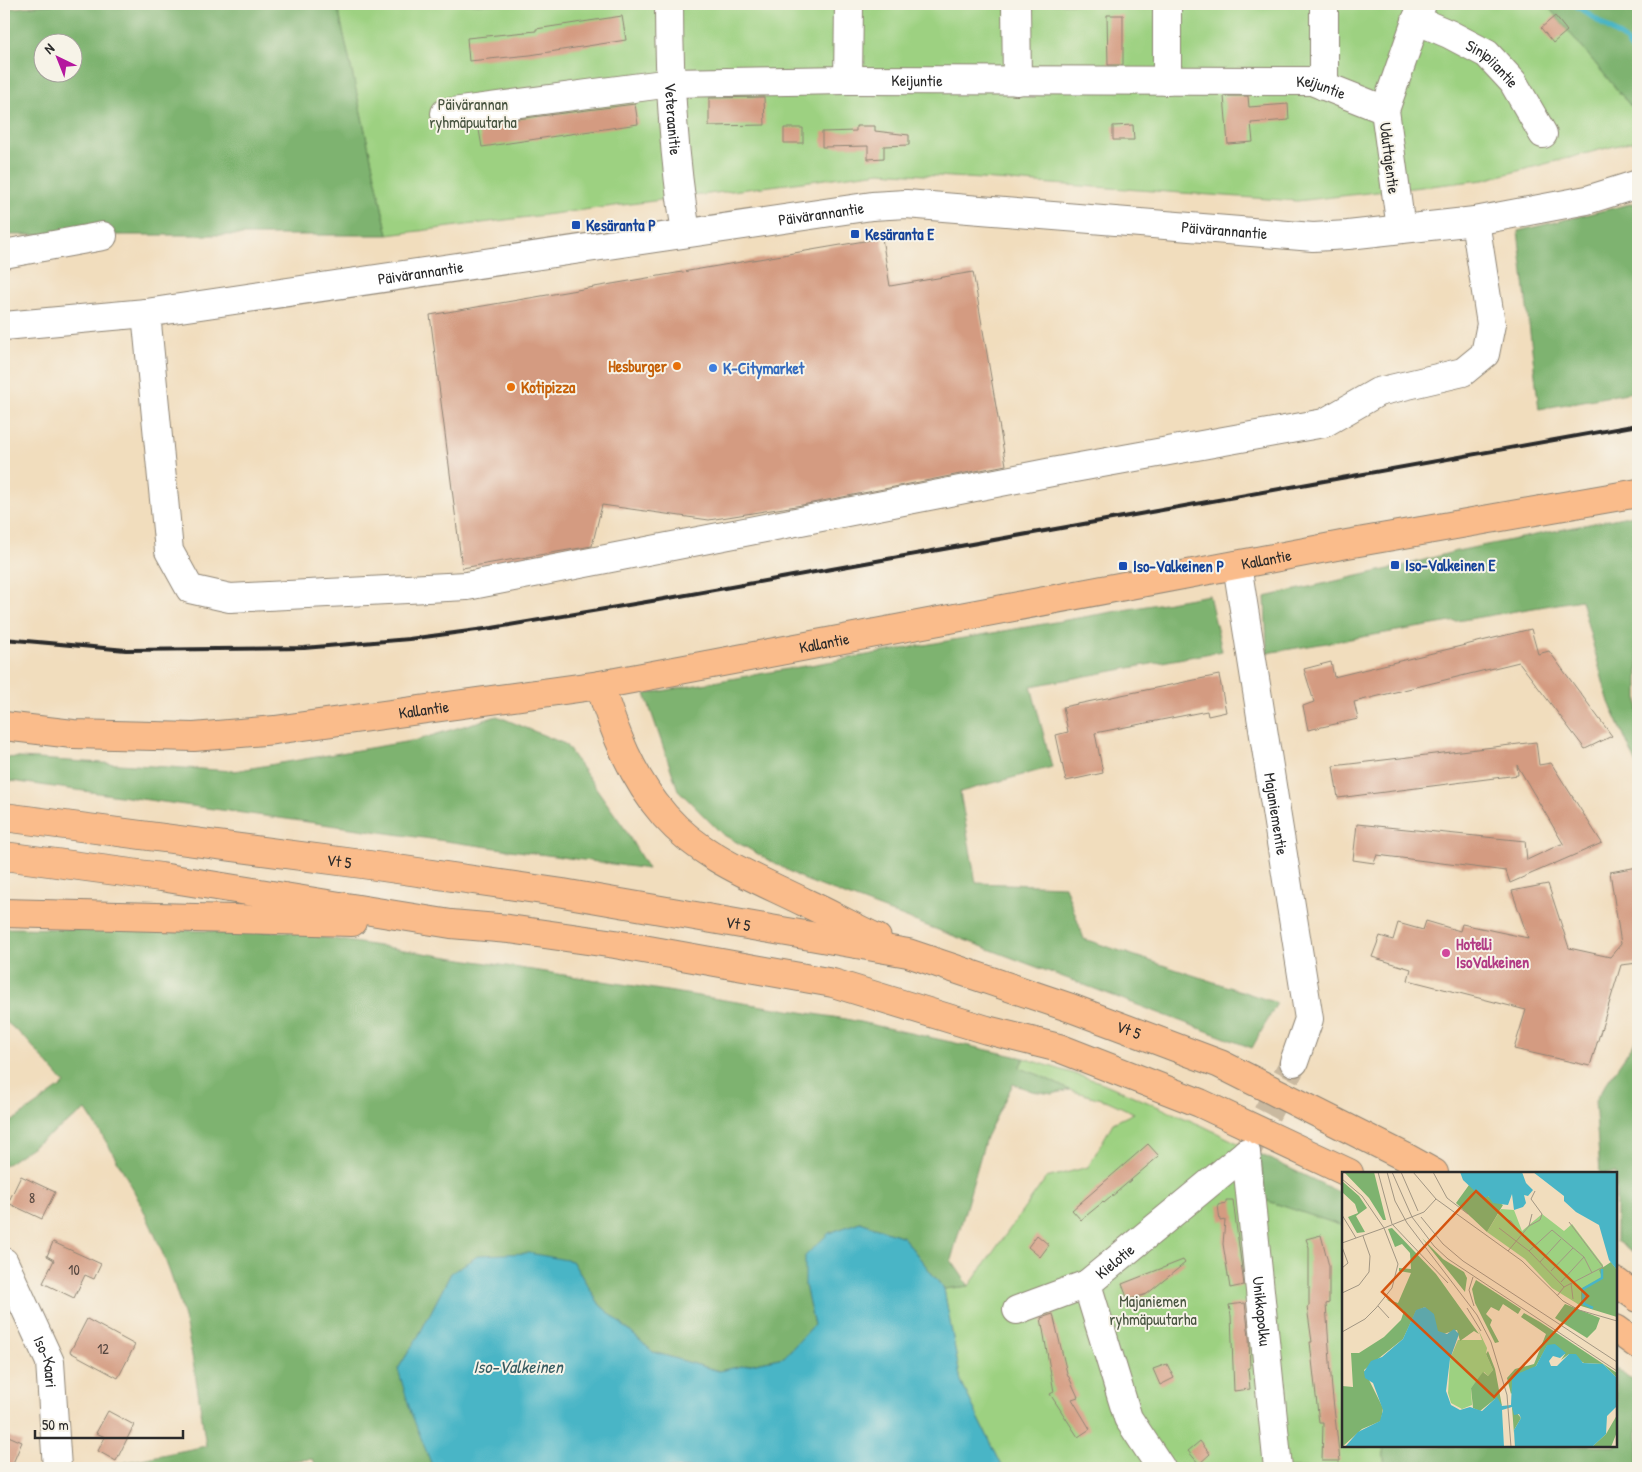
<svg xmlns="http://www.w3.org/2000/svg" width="1642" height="1472" font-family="'Patrick Hand',sans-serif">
  <rect width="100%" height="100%" fill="#f7f3e8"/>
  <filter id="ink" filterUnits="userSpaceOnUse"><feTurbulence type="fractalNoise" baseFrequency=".02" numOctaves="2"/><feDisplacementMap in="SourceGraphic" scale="10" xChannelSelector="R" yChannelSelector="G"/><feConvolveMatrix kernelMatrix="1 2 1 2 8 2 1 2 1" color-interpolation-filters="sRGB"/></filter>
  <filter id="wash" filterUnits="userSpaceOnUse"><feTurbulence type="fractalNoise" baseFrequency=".0096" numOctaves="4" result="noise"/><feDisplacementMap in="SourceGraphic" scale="20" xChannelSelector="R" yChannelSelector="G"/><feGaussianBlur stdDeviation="1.12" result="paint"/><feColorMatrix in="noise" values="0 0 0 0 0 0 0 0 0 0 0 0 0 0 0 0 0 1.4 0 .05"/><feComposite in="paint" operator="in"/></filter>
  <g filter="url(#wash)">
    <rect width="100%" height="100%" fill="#f1ddbd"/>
    <path fill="#9dd181" stroke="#647e56" d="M337,4H1546L1638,115V140L1483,180L1297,201L880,172L388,235Z
      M1024,1058L1103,1083L1203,1126L1260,1154L1265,1200L1343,1226V1446H1383L1385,1468H1003L961,1382L944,1289L969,1286L1046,1178L1088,1167L1113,1123L1134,1113L1108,1101L1069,1090L1039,1075L1019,1068Z"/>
    <path fill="#7eb36f" stroke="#546f4d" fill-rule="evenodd" d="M53,4H337L388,235H4V9ZM42,42H72V72H42Z
      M1546,4H1638V115Z
      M1638,202V391L1539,409L1518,231Z
      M1638,514V767L1608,700L1581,600L1267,653L1265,597L1402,566L1457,551Z
      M1209,595L1222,651L1031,686L1052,767L960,792L976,883L1065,886L1084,939L1277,1003L1252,1048L805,880L722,834L678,790L645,694Z
      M497,716L565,744L623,826L648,869L4,780V757L234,771L417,740Z
      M4,928L289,932L846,1019L1024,1058L1019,1068L1039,1075L1069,1090L1052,1094L1032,1091L1013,1084L986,1137L951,1260L969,1286L944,1289L903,1237L860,1222L829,1233L805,1285L814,1325L784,1357L719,1371L653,1352L600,1305L572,1261L451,1273L419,1335L398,1369L433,1468H317L313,1459L194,1468H97L206,1446C200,1406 195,1366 186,1326C167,1248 130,1177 86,1110L4,1166V1127L65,1084L26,1039L4,1020Z
      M1638,1037V1255L1616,1241V1173H1600L1595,1100Z
      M1260,1154L1343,1194V1226L1265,1200Z
      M1616,1368L1638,1384V1468H1385L1383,1446H1616Z"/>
    <path fill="#49b5c6" stroke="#3a7078" d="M860,1222L903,1237L944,1289L961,1382L1003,1468H433L411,1413L398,1369L419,1335L451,1273L479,1255L529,1253L572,1261L600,1305L653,1352L719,1371L784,1357L814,1325L805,1285V1256L829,1233Z"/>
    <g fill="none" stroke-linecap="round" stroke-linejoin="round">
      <path stroke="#49b5c6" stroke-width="5.5" d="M1574,4L1625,40L1638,58"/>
    </g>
    <g id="blocks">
      <path fill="#d49b81" d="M1107,15H1123V65H1108Z
        M622,16L626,40L530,55L469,61L467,38L536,31V29Z
        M1555,16L1567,31L1553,43L1541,28Z
        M1224,96H1248L1249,107L1288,104L1289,120L1251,123L1253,142L1228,144Z
        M764,97L765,125L709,126V98Z
        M635,104L638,124L482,147L478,124Z
        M1133,125L1134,140H1113V126Z
        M856,126H875V131L909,135V145L884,146V158L868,159V146L822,147V132L856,131Z
        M784,128H803V143H784Z
        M882,238L890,286L973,272L1006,465L802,505L709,520L602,505L592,546L462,568L430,315Z
        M1531,629L1538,654L1549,651L1612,736L1585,749L1519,662L1354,702L1358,719L1308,730L1303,706L1314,702L1304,669L1331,662L1334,677Z
        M1219,675L1226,712L1208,716L1207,711L1095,733L1103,773L1066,781L1056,735L1068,732L1063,707Z
        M1536,742L1539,765L1551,763L1602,843L1510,883L1506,871L1377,855L1374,863L1353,860L1357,824L1525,841L1527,860L1561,844L1564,845L1517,765L1518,775L1338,798L1333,766Z
        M1638,867V963L1621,965L1590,1066L1514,1049L1526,1010L1408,980L1411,969L1372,957L1380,936L1393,940L1398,923L1423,930L1426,921L1460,931L1462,924L1528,938L1512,891L1548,884L1569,948L1610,957L1621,944L1610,872Z
        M1148,1144L1159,1156L1104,1203L1103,1202L1081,1220L1072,1210Z
        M21,1176L55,1192L42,1219L8,1203Z
        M1226,1200H1233L1244,1285L1230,1288L1223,1244L1225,1220L1220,1221L1218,1205L1226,1203Z
        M1037,1235L1049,1245L1040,1257L1028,1247Z
        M1321,1235L1329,1266V1303L1326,1304L1332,1390L1340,1461H1322L1323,1423H1319L1310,1342H1312L1307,1307L1309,1306V1247L1306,1239Z
        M53,1242L101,1264L94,1279L85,1275L74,1298L43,1283L54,1260L47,1256Z
        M1183,1260L1185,1263L1147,1294L1128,1300L1122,1284Z
        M1245,1303L1249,1337L1250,1368L1248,1369L1250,1389L1234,1391L1231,1316L1229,1305Z
        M1053,1314L1067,1373L1078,1397L1072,1399L1090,1429L1078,1437L1050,1394L1054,1392L1041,1318Z
        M87,1319L135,1345L118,1378L70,1352Z
        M1167,1364L1174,1378L1160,1385L1153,1369Z
        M108,1411L134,1425L116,1461L98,1451L105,1437L96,1433Z
        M4,1434L22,1442L11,1468H4Z
        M1200,1441L1210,1454L1199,1464L1188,1451Z"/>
    </g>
  </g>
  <g filter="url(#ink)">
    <use href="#blocks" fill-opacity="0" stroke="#8e8474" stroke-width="1"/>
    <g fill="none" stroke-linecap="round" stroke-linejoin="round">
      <path stroke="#c9b9a0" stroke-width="28" stroke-dasharray="28 14" stroke-linecap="butt" d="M1247,1151L1294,1062"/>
      <defs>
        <g id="minor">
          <path id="s1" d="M669,4C669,78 674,159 686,232"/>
          <path d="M1016,4L1017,81"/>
          <path d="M1324,4V86"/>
          <path id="s2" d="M1416,20L1449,34L1487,54L1513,82L1543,134"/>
          <path d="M848,80L849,4"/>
          <path d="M1167,81V4"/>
          <path id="s3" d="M445,113L671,83L848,80L1312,81L1385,110"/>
          <path d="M1401,229L1385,110L1422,4"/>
          <path d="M4,254L103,236"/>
          <path d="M146,313L169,551L190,589L230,598L467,586L1052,472L1324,423L1378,392L1463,372L1485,354L1491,324L1475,221"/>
          <path id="s4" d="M4,326L146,313L872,206L906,204L1313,237L1348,235L1475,221L1587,200L1638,184"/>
          <path id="s5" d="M1237,565L1309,1019L1294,1062"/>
          <path id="s6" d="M1246,1153L1278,1468"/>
          <path id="s7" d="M4,1262L50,1362L57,1468"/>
          <path d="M1017,1310L1087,1284"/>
          <path id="s8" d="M1161,1468L1128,1418L1087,1284L1246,1153"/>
        </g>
        <g id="major">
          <path id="s9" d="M4,726L73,734L194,737L275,730L600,685L1347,544L1638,493"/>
        </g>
        <g id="highway">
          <path d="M600,685C614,732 632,778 665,816C703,859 756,878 806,903C830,914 853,927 877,938"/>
          <path id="s10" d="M4,817L362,864L563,893L908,953L1071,1008L1220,1064L1405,1157L1434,1173"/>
          <path d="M4,856L161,877L451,924L509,929L615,944L833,983L987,1030L1059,1048L1200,1103L1349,1173"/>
          <path d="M4,913L352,922"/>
          <path d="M1616,1282L1638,1298"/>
          <path d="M1616,1329L1638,1345"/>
        </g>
      </defs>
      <use href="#minor" stroke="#8e8474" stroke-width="30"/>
      <use href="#major" stroke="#8e8474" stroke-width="30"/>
      <use href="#highway" stroke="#8e8474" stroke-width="30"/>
      <use href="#minor" stroke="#fff" stroke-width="28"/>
      <use href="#major" stroke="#fabc8b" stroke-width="28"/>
      <use href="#highway" stroke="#fabc8b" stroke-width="28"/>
      <path stroke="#2b2b2b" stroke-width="4" d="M4,639L126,650L304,648L409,639L492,628L658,600L1638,425"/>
    </g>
  </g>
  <g fill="#1a4fb4" stroke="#f7f3e8" stroke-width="2">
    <rect x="571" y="220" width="10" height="10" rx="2.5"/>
    <rect x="850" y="229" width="10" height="10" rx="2.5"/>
    <rect x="1390" y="560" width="10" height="10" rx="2.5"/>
    <rect x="1118" y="561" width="10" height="10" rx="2.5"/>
  </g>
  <g fill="#e8710a" stroke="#f7f3e8" stroke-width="2">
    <circle cx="677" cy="366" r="5"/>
    <circle cx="511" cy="387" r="5"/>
  </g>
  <circle fill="#3f7fe0" stroke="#f7f3e8" stroke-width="2" cx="713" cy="368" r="5"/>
  <circle fill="#d1479c" stroke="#f7f3e8" stroke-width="2" cx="1446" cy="953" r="5"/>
  <g text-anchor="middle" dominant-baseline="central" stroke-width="4" stroke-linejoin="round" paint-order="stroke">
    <g font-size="14" fill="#554740">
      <text x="32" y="1197">8</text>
      <text x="74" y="1269">10</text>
      <text x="103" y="1348">12</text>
    </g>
    <g font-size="16" fill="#2b2b2b" stroke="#f7f3e8">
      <text stroke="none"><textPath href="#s2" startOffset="89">Sinipiiantie</textPath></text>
      <text stroke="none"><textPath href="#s3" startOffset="474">Keijuntie</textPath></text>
      <text stroke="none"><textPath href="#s3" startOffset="879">Keijuntie</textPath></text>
      <text stroke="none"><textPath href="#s1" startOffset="115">Veteraanitie</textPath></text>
      <text transform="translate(1390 158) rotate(83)">Uduttajentie</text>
      <text stroke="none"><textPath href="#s4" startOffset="825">Päivärannantie</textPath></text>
      <text stroke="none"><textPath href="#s4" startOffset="1230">Päivärannantie</textPath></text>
      <text stroke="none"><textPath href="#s4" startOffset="420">Päivärannantie</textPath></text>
      <text stroke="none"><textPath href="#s9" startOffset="1278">Kallantie</textPath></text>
      <text stroke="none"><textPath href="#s9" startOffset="828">Kallantie</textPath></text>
      <text stroke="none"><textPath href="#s9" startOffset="422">Kallantie</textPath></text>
      <text stroke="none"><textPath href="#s5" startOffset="252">Majaniementie</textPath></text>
      <text stroke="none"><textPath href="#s10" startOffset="338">Vt 5</textPath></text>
      <text stroke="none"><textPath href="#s10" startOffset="742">Vt 5</textPath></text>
      <text stroke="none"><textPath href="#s10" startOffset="1148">Vt 5</textPath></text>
      <text stroke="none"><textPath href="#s8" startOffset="236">Kielotie</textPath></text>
      <text stroke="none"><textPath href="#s6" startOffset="159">Unikkopolku</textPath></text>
      <text stroke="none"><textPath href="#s7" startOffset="109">Iso-Kaari</textPath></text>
    </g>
    <g font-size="16" fill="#485440" stroke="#f7f3e8">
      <text x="473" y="104">Päivärannan<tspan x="473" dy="18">ryhmäpuutarha</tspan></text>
      <text x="1153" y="1301">Majaniemen<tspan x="1153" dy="18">ryhmäpuutarha</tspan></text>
    </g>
    <g font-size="16" font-weight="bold" fill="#164399" stroke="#f7f3e8" text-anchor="start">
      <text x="586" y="225">Kesäranta P</text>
      <text x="865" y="234">Kesäranta E</text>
      <text x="1405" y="565">Iso-Valkeinen E</text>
      <text x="1133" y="566">Iso-Valkeinen P</text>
    </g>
    <g font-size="16" font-weight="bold" fill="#c56008" stroke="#f7f3e8" text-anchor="end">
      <text x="667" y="366">Hesburger</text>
      <text x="521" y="387" text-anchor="start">Kotipizza</text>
    </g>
    <g font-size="16" font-weight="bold" fill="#366cbe" stroke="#f7f3e8" text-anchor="start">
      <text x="723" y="368">K-Citymarket</text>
    </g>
    <g font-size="16" font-weight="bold" fill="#b23c85" stroke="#f7f3e8" text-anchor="start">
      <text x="1456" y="944">Hotelli<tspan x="1456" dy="18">IsoValkeinen</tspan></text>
    </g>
    <g font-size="18" font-style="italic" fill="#365b61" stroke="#f7f3e8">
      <text x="518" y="1366">Iso-Valkeinen</text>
    </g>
  </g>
  <g transform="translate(1342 1172)">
    <rect width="275" height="275" fill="#f1ddbd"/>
    <path d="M159,37L172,38L180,59L200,42L222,59L230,52L261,93L260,105L240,117L239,134L210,116L183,87L145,60ZM136,157L145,176L144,182L151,198L146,204L142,200L129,216L130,233L120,237L109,231L106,221L108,187L116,168H140Z" fill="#9dd181"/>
    <path d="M2,0H32L44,48H41L27,26ZM0,9L17,24L25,36L14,44L23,60L15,61L6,45L16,41L13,32L0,20ZM127,13L161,33L145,60L114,31ZM50,56L94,102L137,162L132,159L118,169L115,158L101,162L95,159L83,135L74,139L61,167L22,198L41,236L39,249L20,257L0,275V214L11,215L9,181H17L42,165L59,148L62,139L44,127L56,131L69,101L57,99V96L69,97L68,81L60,72L53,75L46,57ZM80,66L101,87L122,100L125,106L123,120ZM269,90L275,98V145L239,134V117L260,105L257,98ZM134,108L179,137L176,142L161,132L157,139L149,135L144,142L150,148L148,153L157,170L153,171L133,131L130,117ZM223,132L258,146L254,157L245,166L213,146ZM182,141L198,150L275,201V206L261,192L242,191L227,182L219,188L223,182L205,174L194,194L169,222L165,206L173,197L192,192L204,162L179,145ZM146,179L153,197L160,234L153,227L138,239L131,236L129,216L141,200L146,204L151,198L144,182ZM170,235L179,246L172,258L173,275ZM275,243V260L269,275H250L264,262Z" fill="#7eb36f"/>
    <path d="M118,0H180L184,11L191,18L186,24L182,23L184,31L181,35L172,38L170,22L166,33L151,31L146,24L143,26L137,23L121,8ZM191,0H275V98L267,88L257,53L234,40L222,29V24ZM83,135L92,142L96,159L105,162L112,157L117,162L108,187L104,219L109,233L118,238L128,235L140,239L155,225L160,234L169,233L170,208L175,202L194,194L205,173L213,172L224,181L218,186L211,184L207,189L209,194H215L227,182H234L241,191L261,192L275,206V234L265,244L264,262L250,275H173L172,258L179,246L177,242L172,243L170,235L160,238L162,275H3L16,260L38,249L41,238L31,211L23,206L22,200L29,189L40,185L61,167L74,138Z" fill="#49b5c6"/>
    <path fill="none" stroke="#49b5c6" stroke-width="2.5" d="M251,136L242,132L241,117L260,106V97"/>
    <path fill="none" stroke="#a29683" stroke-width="1" d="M36,0L50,52L106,111M45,0L53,29L65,51L135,143L149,170L165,223L169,275M50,0L70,45M59,0L76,39M91,0L105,26L126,42M0,7L20,24L42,56L82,40L94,27L71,0M94,27L180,89L221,129L237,138L275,149M0,43L14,66M70,45L92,74L106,87L275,199M79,45L101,72L121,89L275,190M163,47L169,49L179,62M187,54L198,48L200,42L189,27L193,19M157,56L187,79L222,115M0,71L42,56L56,92L50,116L34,136L23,147L0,160M0,75L6,91L0,96M166,79L187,54L190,42M187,79L210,58L242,85L250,101M198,90L219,67M209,99L231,76M131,105L127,118L132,134M219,110L242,85M229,111L231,127M0,121L17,113L27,100L28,84L21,64M215,124L222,115L261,95L227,50M36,134L47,146M125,136L139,159"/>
    <path fill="#d5540f" fill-opacity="0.15" stroke="#d5540f" stroke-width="2.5" d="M134,19L246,124L152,225L40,120Z"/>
    <rect width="275" height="275" fill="none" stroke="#2b2b2b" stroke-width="2.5"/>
  </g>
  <rect width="1642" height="1472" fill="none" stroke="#f7f3e8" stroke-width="20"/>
  <g transform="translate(58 58) rotate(317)"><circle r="24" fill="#f7f3e8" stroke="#a5a39c"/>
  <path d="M0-4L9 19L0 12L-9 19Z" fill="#b5179e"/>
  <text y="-8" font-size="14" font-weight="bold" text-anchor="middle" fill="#2b2b2b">N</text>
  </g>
  <path d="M35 1430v8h148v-8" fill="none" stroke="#2b2b2b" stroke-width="2.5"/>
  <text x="42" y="1430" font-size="15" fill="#2b2b2b" stroke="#f7f3e8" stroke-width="4" paint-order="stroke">50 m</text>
</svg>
